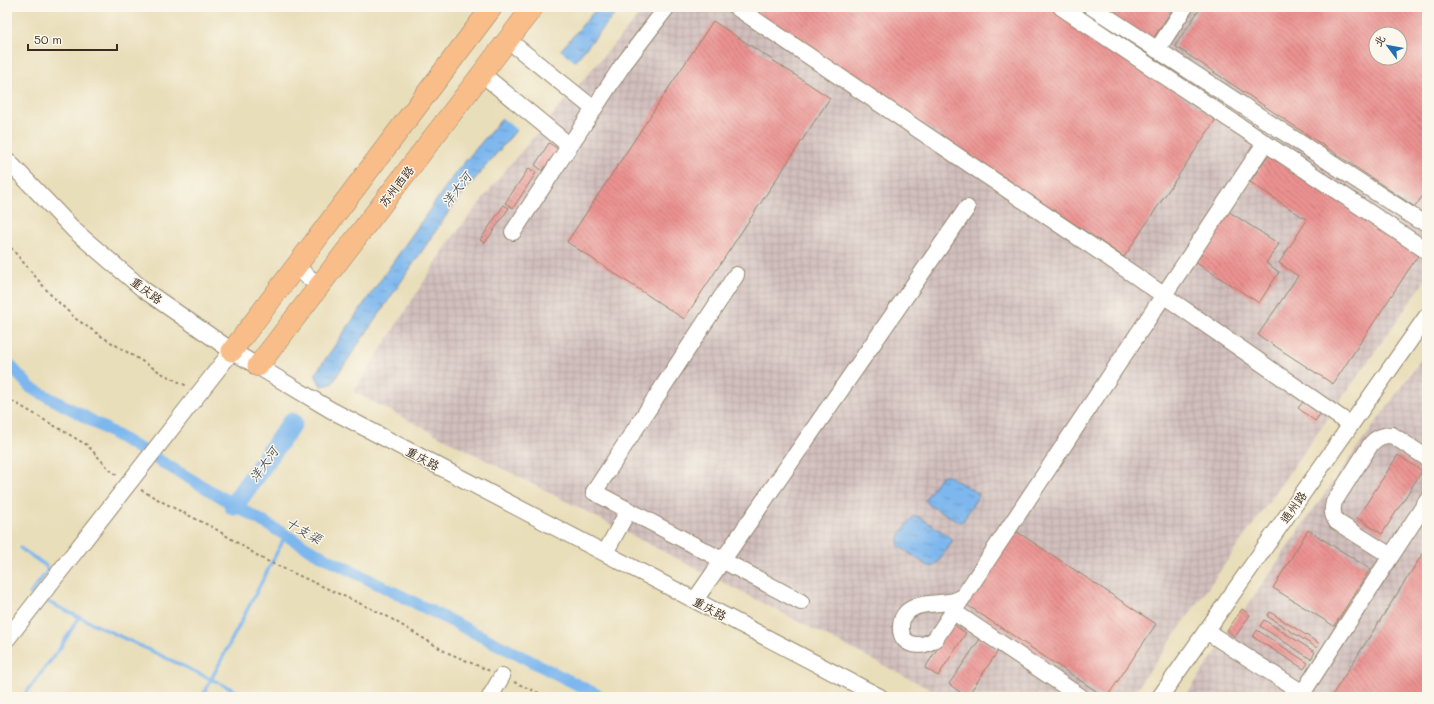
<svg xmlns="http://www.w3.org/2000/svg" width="1434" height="704" font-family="Mali,'LXGW WenKai TC',sans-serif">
  <defs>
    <pattern id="industrial-grid" width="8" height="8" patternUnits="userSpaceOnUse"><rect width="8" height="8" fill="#d1bfbd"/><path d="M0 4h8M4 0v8" fill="none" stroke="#b4a4a2"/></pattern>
    <pattern id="water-ripples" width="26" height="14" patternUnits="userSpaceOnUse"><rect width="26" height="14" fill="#7db7ee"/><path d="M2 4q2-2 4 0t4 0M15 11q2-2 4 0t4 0" fill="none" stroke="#6895c0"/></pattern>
    <pattern id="building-back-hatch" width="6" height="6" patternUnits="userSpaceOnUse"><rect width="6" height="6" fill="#eb9291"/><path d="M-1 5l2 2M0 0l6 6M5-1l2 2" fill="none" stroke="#c07776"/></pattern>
  </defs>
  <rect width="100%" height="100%" fill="#fbf7ec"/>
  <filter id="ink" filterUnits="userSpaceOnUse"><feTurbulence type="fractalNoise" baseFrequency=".025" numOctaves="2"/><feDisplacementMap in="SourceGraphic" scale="8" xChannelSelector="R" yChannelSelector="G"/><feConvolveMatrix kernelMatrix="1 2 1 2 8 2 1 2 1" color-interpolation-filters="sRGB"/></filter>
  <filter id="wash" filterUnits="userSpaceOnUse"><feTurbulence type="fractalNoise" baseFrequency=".012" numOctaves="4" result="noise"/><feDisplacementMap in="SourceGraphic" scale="16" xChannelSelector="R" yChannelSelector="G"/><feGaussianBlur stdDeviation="0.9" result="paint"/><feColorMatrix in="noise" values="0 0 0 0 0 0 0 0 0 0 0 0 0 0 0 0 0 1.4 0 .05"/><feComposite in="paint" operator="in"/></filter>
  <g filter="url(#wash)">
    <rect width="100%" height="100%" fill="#e9deba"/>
    <path fill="url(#industrial-grid)" fill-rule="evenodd" d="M646,7H1427V278L1131,697H945L354,392L449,242L507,168ZM1376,34H1400V58H1376Z
      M1427,351V697H1185L1311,513Z"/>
    <path fill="url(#water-ripples)" stroke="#5c7086" d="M598,7H621L479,174L450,210L338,374L332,384L321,386L315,374L456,172Z
      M944,475H947L979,494L963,521L960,522L929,505L925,500L941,476Z
      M915,516L919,517L950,537L952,539V542L935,566H928L899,546C895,537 907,526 912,518Z"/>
    <path fill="#e9deba" d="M559,49L576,63L518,131L501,117Z"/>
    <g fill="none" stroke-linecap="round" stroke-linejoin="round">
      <path stroke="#7db7ee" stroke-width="3.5" d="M20,548L45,565L48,570L30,594
        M79,617L249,697
        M23,697L60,648L79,617L48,602
        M202,697L286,535"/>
      <path stroke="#7db7ee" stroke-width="12" d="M7,362L31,388L82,415L316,553L602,697"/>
      <path stroke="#7db7ee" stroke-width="21" d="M234,505L292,423"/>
    </g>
    <g id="blocks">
      <path fill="url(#building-back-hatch)" fill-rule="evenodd" d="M749,7H1048L1216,119L1124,257Z
        M1099,7H1174L1151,42Z
        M1201,7H1427V189L1415,207L1175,46ZM1376,34H1400V58H1376Z
        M713,21L830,98L684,319L567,242Z
        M549,143L558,149L543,171L535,165Z
        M1268,155L1419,254L1333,384L1258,335L1298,276L1279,263L1307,220L1250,182Z
        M529,168L536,173L513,208L505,203Z
        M504,205L509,208L485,243L480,240Z
        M1228,211L1279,244L1266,263L1279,272L1259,303L1195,262Z
        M1304,401L1321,413L1315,421L1298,408Z
        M1398,455L1422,471L1382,534L1357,518Z
        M1308,530L1370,569L1334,626L1273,588Z
        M1016,531L1156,624L1107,697H1105L967,605Z
        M1427,547V697H1331Z
        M1242,609L1250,615L1235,637L1227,631Z
        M1270,612L1320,644L1317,648L1267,616Z
        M1264,620L1315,652L1311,659L1260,626Z
        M953,624L966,633L938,676L925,668Z
        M1257,630L1308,663L1304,669L1253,637Z
        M980,639L998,651L967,697L949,684Z"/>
    </g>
  </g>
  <g filter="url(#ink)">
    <use href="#blocks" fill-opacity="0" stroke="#92846c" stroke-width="1"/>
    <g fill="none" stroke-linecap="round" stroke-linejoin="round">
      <defs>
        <path id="minor" d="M736,7L1130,272L1351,425
          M1061,7L1427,251
          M1092,7L1418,220L1427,222
          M508,40L594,109
          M1157,50L1185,7
          M482,74L570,146
          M7,160L75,231L144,290L232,351L331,410L880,697
          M513,232L622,66L667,7
          M295,266L319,286
          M736,275L594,492L801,602
          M1427,458L1392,435C1383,435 1377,437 1371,444L1334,502C1332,510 1332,515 1337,522L1391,556L1427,501
          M605,553L628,511
          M965,595C961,597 958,600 954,601C939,605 919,601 907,612C903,616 901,621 901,626C899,647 922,649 935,639L1265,143
          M695,600L967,208
          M954,612L1081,697
          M1206,631L1303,693
          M7,639L232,351
          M490,697L502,676
          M1160,697L1427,316
          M1300,697L1391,556"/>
        <path id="major" d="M232,351L492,7
          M258,366L533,7"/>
      </defs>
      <use href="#minor" stroke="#92846c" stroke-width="18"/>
      <use href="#major" stroke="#92846c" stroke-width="22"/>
      <path stroke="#92846c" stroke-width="2" stroke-dasharray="3 3" stroke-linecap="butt" d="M7,243L50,294L76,319L104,338L163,374L187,386
        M7,398L87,445L110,470L117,475
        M141,490L170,506L214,528L263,559L385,615L446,652L490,671
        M514,682L548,697"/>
      <use href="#minor" stroke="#fff" stroke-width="16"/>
      <use href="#major" stroke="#f8bd89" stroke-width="21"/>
    </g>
  </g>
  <g text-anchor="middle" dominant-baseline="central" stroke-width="3" stroke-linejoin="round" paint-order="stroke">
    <g font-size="12" fill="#3b2a1e" stroke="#fbf7ec">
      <text transform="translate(396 186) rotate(-52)">苏州西路</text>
      <text transform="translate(147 290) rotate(37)">重庆路</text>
      <text transform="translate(423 458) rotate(28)">重庆路</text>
      <text transform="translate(1293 507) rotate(-55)">通州路</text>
      <text transform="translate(710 608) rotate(28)">重庆路</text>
    </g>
    <g font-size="13" font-style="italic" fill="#4f545c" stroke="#fbf7ec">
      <text transform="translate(456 189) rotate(-52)">洋大河</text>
      <text transform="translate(263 464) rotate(-54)">洋大河</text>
      <text transform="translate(304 530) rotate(30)">十支渠</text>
    </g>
  </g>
  <rect width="1434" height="704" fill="none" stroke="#fbf7ec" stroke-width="24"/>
  <g transform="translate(1388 46) rotate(302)"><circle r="19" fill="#fbf7ec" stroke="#aea59a"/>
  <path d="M0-3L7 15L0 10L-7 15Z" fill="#1f6fb2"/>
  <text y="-6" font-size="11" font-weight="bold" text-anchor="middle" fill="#3b2a1e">北</text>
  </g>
  <path d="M28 44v6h89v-6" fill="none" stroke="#3b2a1e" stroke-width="2"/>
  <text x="34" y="44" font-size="12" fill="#3b2a1e" stroke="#fbf7ec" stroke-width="3" paint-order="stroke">50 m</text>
</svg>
